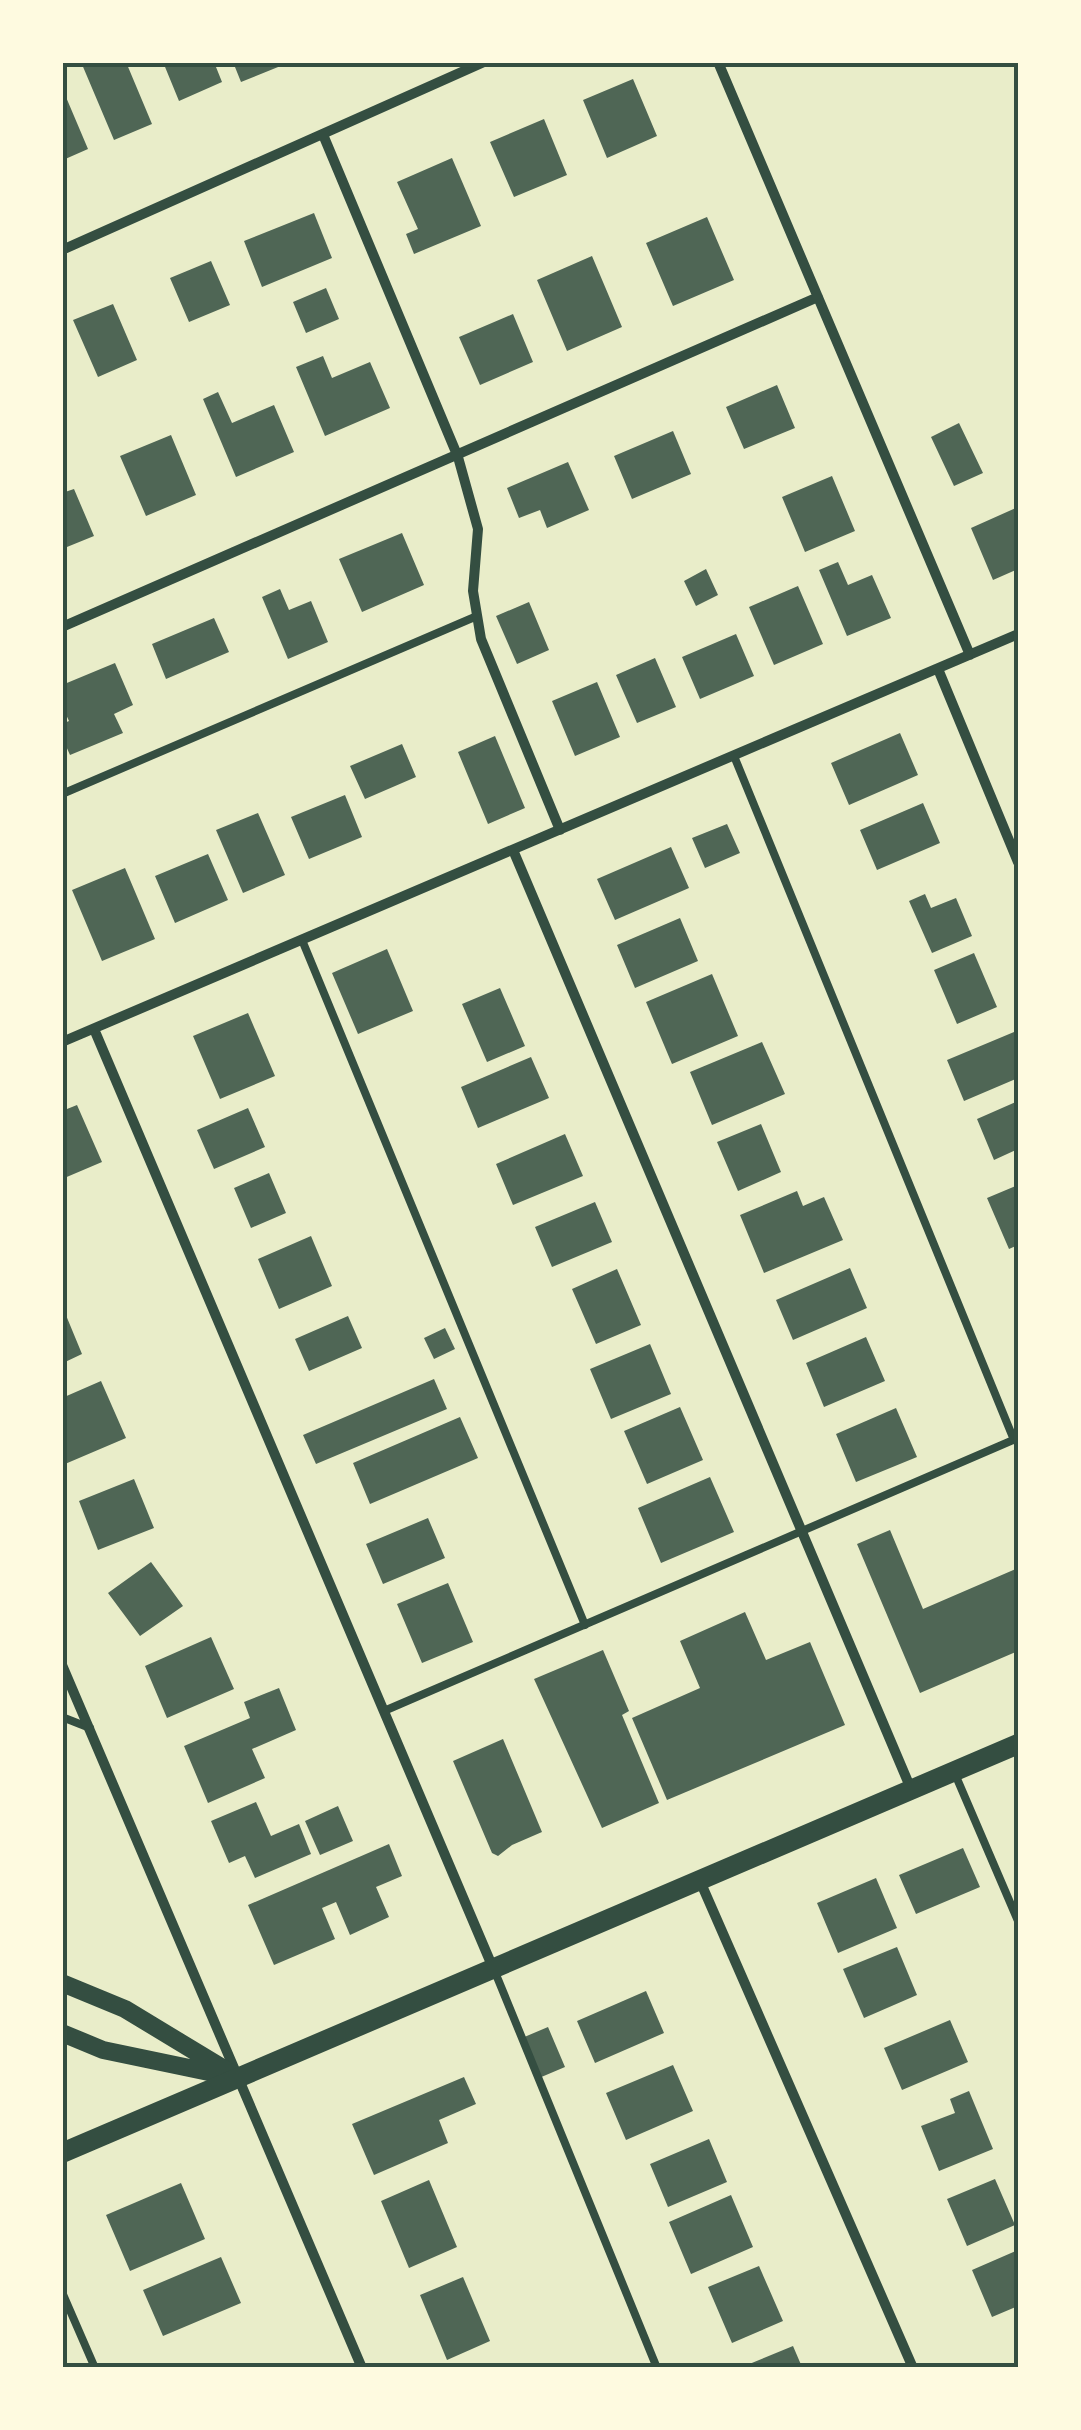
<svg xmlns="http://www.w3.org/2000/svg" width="1081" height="2430" font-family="'Noto Serif',serif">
  <rect width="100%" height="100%" fill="#e9edc9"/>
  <path fill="#4f6655" d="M81,62H126L152,124L114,140Z
    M163,62H214L222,82L179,101Z
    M233,62H288V63L241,82Z
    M633,79L657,136L607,158L583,100Z
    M63,90L88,149L63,160Z
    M544,119L567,175L514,197L490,142Z
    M452,158L481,226L414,254L406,234L418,229L397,182Z
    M314,213L332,258L262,287L244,241Z
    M707,217L734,280L673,306L646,243Z
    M592,256L622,327L567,351L537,280Z
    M211,261L230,305L189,322L170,278Z
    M326,288L339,319L306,333L293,302Z
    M113,304L137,360L98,377L73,320Z
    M513,314L533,362L480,385L459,337Z
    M323,356L332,378L370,362L390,408L325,436L296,367Z
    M777,385L795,428L744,449L726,407Z
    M218,392L232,423L274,405L294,452L236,477L203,399Z
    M959,423L983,473L954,486L931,437Z
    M673,431L691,474L632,499L614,456Z
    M171,435L196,495L146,516L120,456Z
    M568,462L589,510L547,528L540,510L519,518L507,488Z
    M832,476L855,531L805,552L782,497Z
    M74,489L94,536L62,549V493Z
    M1018,507V569L993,580L971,528Z
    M402,533L424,585L362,612L339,559Z
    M838,562L848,585L872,575L891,618L847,636L819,570Z
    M706,569L718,595L696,606L684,581Z
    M798,586L823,644L774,665L749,607Z
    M280,589L289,610L311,601L328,642L288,659L262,597Z
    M529,602L549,650L517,664L496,616Z
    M214,618L229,652L166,679L152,644Z
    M736,634L754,676L700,699L682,657Z
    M655,658L676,707L637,723L616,675Z
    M115,663L133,705L114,714L123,733L70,755L62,737V724L69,721L62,706V685Z
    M597,682L620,737L575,756L552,701Z
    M900,733L918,775L849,805L831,763Z
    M495,736L525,808L488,824L458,752Z
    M402,744L416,777L365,799L350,766Z
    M345,795L362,837L309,859L291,817Z
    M923,803L940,843L877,870L860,830Z
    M258,813L285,875L243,893L216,830Z
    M727,824L740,853L705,868L692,838Z
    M671,847L689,888L615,920L597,879Z
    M208,854L228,900L175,923L155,876Z
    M125,868L155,939L102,961L72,890Z
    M925,894L931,908L956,898L972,936L932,953L909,901Z
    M680,918L698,961L635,988L617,945Z
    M387,949L413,1011L358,1034L332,973Z
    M974,953L997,1007L957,1024L934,970Z
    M712,974L738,1036L672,1064L646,1002Z
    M500,988L525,1046L487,1062L462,1004Z
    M248,1013L275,1076L220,1099L193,1036Z
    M1014,1032L1018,1078L964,1101L947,1060Z
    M762,1042L785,1094L712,1125L690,1072Z
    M531,1057L549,1098L478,1128L461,1087Z
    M1018,1101V1149L994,1160L977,1119Z
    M77,1105L102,1162L62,1179V1111Z
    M248,1108L265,1147L214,1169L197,1130Z
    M761,1124L781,1172L738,1191L717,1142Z
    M565,1134L583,1176L513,1205L496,1164Z
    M269,1173L286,1213L251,1228L234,1188Z
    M1018,1185V1245L1009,1249L987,1198Z
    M797,1191L803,1206L824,1197L843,1240L764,1273L740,1215Z
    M595,1202L612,1242L552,1267L535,1227Z
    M311,1236L332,1286L279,1309L258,1259Z
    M850,1268L867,1308L793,1340L776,1300Z
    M617,1269L641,1325L596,1344L572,1289Z
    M63,1308L82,1354L63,1363Z
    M348,1316L362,1348L309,1371L295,1339Z
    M445,1328L455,1349L434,1359L424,1338Z
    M866,1337L885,1381L824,1407L806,1363Z
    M650,1344L671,1394L611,1419L590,1369Z
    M434,1379L447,1409L316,1464L303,1435Z
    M101,1381L126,1438L65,1464L62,1398Z
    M680,1407L703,1460L647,1484L624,1431Z
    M896,1408L917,1457L856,1482L836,1434Z
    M460,1417L478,1458L370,1504L353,1463Z
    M710,1477L734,1532L661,1563L638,1508Z
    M134,1479L154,1528L98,1550L79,1501Z
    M428,1518L445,1558L383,1584L366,1544Z
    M890,1530L923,1609L1018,1568V1651L920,1693L857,1544Z
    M151,1562L183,1606L140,1636L108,1593Z
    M448,1583L473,1642L422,1663L397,1604Z
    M745,1612L766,1660L810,1642L845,1725L667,1800L632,1718L700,1688L680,1641Z
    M211,1637L234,1689L167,1718L145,1666Z
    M603,1650L629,1711L622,1715L659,1803L602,1828L534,1679Z
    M279,1688L296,1730L252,1749L265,1778L208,1803L184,1746L250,1718L244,1702Z
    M503,1739L542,1832L512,1845L498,1856L492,1853L453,1761Z
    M256,1802L271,1836L299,1824L311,1854L255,1878L245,1856L229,1863L211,1821Z
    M338,1806L353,1841L320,1855L305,1821Z
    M389,1844L402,1876L376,1887L389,1917L350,1935L336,1902L322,1908L335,1939L274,1965L248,1905Z
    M963,1848L980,1887L916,1914L899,1875Z
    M876,1878L897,1928L838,1953L817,1903Z
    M897,1947L917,1995L864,2018L843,1969Z
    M646,1991L664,2033L595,2063L577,2021Z
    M950,2020L968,2062L902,2090L884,2048Z
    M548,2027L565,2067L539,2078L522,2038Z
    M673,2065L693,2111L626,2140L606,2093Z
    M464,2077L476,2104L439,2120L448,2143L374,2175L352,2124Z
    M969,2091L993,2149L939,2171L921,2126L955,2113L950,2099Z
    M709,2139L727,2182L668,2207L650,2164Z
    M995,2179L1015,2225L967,2246L947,2199Z
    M429,2180L457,2247L409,2268L381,2201Z
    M181,2183L205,2239L130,2271L106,2215Z
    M731,2195L753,2247L691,2274L669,2222Z
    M1018,2250V2306L992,2317L972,2270Z
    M221,2257L241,2303L163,2336L143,2290Z
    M759,2266L783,2321L732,2343L708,2287Z
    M463,2277L490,2341L447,2360L420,2295Z
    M793,2346L802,2367H742Z"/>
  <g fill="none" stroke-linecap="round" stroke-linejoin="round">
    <path stroke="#344e41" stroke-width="8" d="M734,756L1014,1440
      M62,794L477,616
      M302,940L585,1625
      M384,1711L1018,1438
      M62,1717L90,1728
      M955,1774L1018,1921
      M495,1972L657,2368
      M62,2292L95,2368"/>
    <path stroke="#344e41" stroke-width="10" d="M718,62L970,655
      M324,137L458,457L478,529L473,591L481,639L560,830
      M62,250L484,62
      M62,627L818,297
      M938,669L1018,862
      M513,850L911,1789
      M94,1029L493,1968
      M62,1042L1018,634
      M62,1665L362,2368
      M700,1881L913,2368"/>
    <path stroke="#344e41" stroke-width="18" d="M62,1983L125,2009L239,2078
      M62,2033L103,2050L223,2075"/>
    <path stroke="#344e41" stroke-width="20" d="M62,2153L1018,1744"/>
  </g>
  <rect width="1081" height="2430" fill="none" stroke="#fefae0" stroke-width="130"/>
  <rect x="65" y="65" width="951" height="2300" fill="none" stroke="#344e41" stroke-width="4"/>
</svg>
